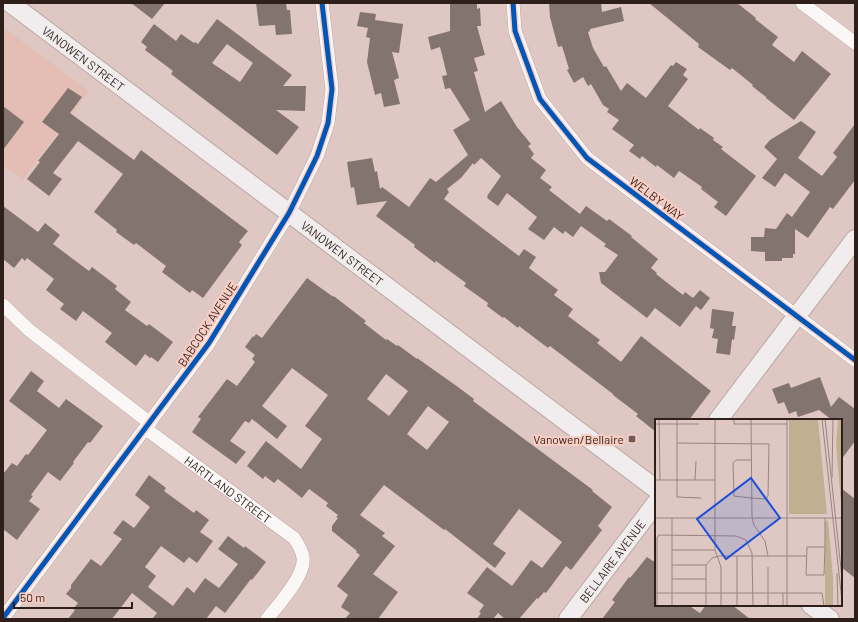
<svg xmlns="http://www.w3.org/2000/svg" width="858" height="622" font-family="Barlow,sans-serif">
  <rect width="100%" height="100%" fill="#dfc8c3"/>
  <path fill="#e4beb5" d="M3,27L89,91L23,180L3,165Z"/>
  <path fill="#84746f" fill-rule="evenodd" d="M131,3H165L152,19Z
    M256,3H286L287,10H290L292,34L276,35L275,25L259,26Z
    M450,3H477V9L480,8L481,26H477L485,55L474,58L478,71L474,72L485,112L501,101L517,127L531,144L528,146L534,154L531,158L546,170L540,178L552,187L549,190L580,214L586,206L607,221L609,219L632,236L631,237L658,259L651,268L657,273L656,274L683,295L685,292L693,298L700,290L710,298L701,310L696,306L680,327L655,308L647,318L601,283L599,272H605L618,255L604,246L606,244L581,226L573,237L565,231L563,234L554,227L544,240L528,229L537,217L507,193L498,206L487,198L488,197L487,196L501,176L481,158L474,165L473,163L461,178L447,189L449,192L444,199L519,256L524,249L536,257L529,268L558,290L554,295L573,309L568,316L600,340L597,343L621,362L641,336L711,391L689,420H656V432L636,416L638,414L613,395V394L550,346L548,348L519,326L518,328L504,317L503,318L487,306L488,303L464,286L466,283L436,261L435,263L414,247L415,245L376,216L387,201L357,205L354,187L351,188L347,162L372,158L375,172L377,171L380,189L382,187L409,207L430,178L436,182L468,155L453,130L470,120L450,88L445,89L442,76L447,75L440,47L431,50L428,37L450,31Z
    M549,3H601L602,12L621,7L624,21L590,29V31L588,32L593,48L604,67L606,66L621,91L627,83L646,98L671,65L673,66L676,62L687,69L683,75L688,79L668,106L699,130L700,128L714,138L713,140L723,147L721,149L756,176L726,216L714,207L718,202L701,189L702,187L679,171L674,178L657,165L656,167L642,156L640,159L629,151L634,145L612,129L619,120L607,112L609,109L603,105L591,84L588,86L583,77L574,83L567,70L569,69L562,46L558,47L550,17Z
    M649,3H737L756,18L755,19L778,37L772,45L794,62L802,51L831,74L794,120L766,98V97L752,86L753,85L732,68L730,70L698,47L699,44Z
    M360,12L376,14L375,20L403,24L399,53L392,52L399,78L394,80L400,104L384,107L381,93L375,95L367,62L370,38L366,37L368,28L357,26Z
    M217,19L292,75L283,86H306L305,111L276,110L299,127L277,155L171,74L173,71L145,50L147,47L141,42L154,24L176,41L181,34L194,43L195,42L198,44ZM227,44L253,63L240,82L212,63Z
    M68,88L82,97L70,113L134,160L141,150L248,231L239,242L242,245L203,298L192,290L190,293L162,272L166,266L136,243L134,245L116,232L117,230L94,212L123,174L78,141L53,173L62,179L49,196L27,179L40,162L38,161L59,134L42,122Z
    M3,106L24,122L3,150Z
    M801,121L816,132L798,158L822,176L837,157L833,153L855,124V180L833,209L830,207L808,238L795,229V254H793V258H782V261H765V252L751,251V237H764L765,228L776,229L787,213L792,217L810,192L785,173L775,187L762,178L777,159L764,147L770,140Z
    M3,206L38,232L45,223L60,235L53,244L89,271L92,267L117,286L115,289L131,302L125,310L147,326L149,324L173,342L158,362L151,357L150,358L145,354L136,366L105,342L112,333L83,311L76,321L60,309L64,304L46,290L54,279L27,258L25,261L22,258L14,268L3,259Z
    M307,278L332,296L335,297L366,321L364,323L386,340L387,339L397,346L398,345L417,359V358L458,387L474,399L473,401L593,490L592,491L612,507L598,526L602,530L571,570L566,566L546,593L544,592L538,599L537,598L519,619H505L498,613L493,619H477L481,613L479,612L484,605L467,593L487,567L512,586L531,560L542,568L562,542L519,509L493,544L506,553L495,568L445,529L444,530L384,485L360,515L385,533L382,536L395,546L373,574L398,592L378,619H345L350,613L341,607L348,595L337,586L360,555L356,552L357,551L332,531V526L338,518L336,517L338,515L326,506L328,503L309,489L302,498L278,479L274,483L265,476L263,479L247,466L266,441L301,469L322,439L305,426L328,395L292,368L262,406L287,426L277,439L252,419L249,423L245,421L230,441L246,452L236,464L192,432L201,419L198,417L227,379L237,386L255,362L252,359L255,355L245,347L253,336L254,337L256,334L262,338ZM386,374L408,391L389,416L367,399ZM428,406L449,422L427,450L407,434Z
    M712,309L734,312L732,326H736L734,340L732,339L730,355L716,353L718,339L712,338L714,329L710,328Z
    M31,371L44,381L37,391L59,408L66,399L103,426L90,443L88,442L73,462L74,463L60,481L48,472L31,495L33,496L29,501L40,509L17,540L3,529V474L12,463L17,466L26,454L28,455L47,430L9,401Z
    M820,377L831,407L839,397L855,409V441L841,460V420H832L819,410L798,417L796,411L789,414L784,402L778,404L772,389L789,383L791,388Z
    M149,475L166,488L164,491L194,513L196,510L209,520L200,532L213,541L197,563L189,557L184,563L161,546L145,567L156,576L148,587L173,606L187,587L194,593L205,578L219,588L238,564L218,549L228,536L244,548L245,546L266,562L252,580L251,579L225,613L216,606L206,619H152L157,613L132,593L112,619H68L75,610L73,609L78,603L66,594L71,588V585L91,559L101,566L122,539L113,533L123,520L134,528L150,507L135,495Z
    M841,488L855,499V578L841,567Z
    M647,557L656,563V605H688L700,613L706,605H732L750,619H602L615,602L612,600L629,577L630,578Z"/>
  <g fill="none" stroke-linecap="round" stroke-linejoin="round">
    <defs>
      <g id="street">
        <path d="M513,3L515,31L540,99L587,158L855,360"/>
        <path d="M802,3L855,43"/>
        <path d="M3,305L29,330L150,423"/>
        <path id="s1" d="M146,429L294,538C298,544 302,550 303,557C306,575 278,605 267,619"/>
        <path d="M3,618L209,343L289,213L317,156L328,123L332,89L322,3"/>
      </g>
      <g id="secondary">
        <path id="s2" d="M10,3L656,489"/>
        <path d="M718,420L855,239"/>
        <path d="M811,605L830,619"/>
        <path id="s3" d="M568,619L656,503"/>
      </g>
    </defs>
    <use href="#street" stroke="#b9a7a3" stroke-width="14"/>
    <use href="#secondary" stroke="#b9a7a3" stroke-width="20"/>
    <use href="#street" stroke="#faf7f6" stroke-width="13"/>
    <use href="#secondary" stroke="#f1eced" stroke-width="18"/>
    <defs>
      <path id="cycleway" d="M513,3L515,31L540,99L587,158L855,360
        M3,618L209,343L289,213L317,156L328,123L332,89L322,3"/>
    </defs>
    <use href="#cycleway" stroke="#facec3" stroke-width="8"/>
    <use href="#cycleway" stroke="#0057b8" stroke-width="5"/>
  </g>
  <rect fill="#6d5a56" stroke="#facec3" stroke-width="1.5" x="628" y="435" width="8" height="8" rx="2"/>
  <g text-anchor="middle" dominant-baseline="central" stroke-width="4" stroke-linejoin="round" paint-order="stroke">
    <g font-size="12" fill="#2f1f1b" stroke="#facec3">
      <text stroke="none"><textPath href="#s2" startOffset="92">VANOWEN STREET</textPath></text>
      <text transform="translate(657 198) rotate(37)">WELBY WAY</text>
      <text stroke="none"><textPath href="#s2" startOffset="416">VANOWEN STREET</textPath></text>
      <text transform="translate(207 324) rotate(-57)">BABCOCK AVENUE</text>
      <text stroke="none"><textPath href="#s1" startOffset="102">HARTLAND STREET</textPath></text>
      <text stroke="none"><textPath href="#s3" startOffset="73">BELLAIRE AVENUE</textPath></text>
    </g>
    <g font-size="12" fill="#2f1f1b" stroke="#facec3" text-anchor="end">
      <text x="624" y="439">Vanowen/Bellaire</text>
    </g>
  </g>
  <g transform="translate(655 419)">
    <rect width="187" height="187" fill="#dfc8c3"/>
    <path d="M134,0H163L172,95H134ZM183,0H187V96L181,25ZM173,101L178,158V187H170V103Z" fill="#c2af92"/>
    <path fill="none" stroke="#998480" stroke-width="1" d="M4,0L5,61M22,0V78L46,79M60,0V131L66,148V187M79,0V5H132M96,0L97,99L99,106L110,122L113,137M132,0V187M167,0L187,182M170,0L187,159M0,5H44M22,24L114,25L113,77L111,80L96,79M96,41H81L78,44L79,77L96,79M177,59L178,0M0,61H60M40,61L41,42M0,99H187M170,99V128L169,156H151L152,128H170M17,131H60M17,146H51M182,154L183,187M17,160H51M0,174H167L169,187M2,187V119L4,116L81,117L91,121L97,134L98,187M17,187V99M51,187V146L57,139L64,137H151M82,187V137M113,187V148M128,187V174"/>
    <path fill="#1d4ed8" fill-opacity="0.15" stroke="#1d4ed8" stroke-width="2" d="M96,59L125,99L71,140L42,100Z"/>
    <rect width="187" height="187" fill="none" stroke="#2f1f1b" stroke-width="2"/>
  </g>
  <rect width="858" height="622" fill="none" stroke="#2f1f1b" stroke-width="8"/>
  <path d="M14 602v6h118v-6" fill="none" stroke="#2f1f1b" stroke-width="2"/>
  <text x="20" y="602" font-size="12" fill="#2f1f1b" stroke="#facec3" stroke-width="3" paint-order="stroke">50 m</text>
</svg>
